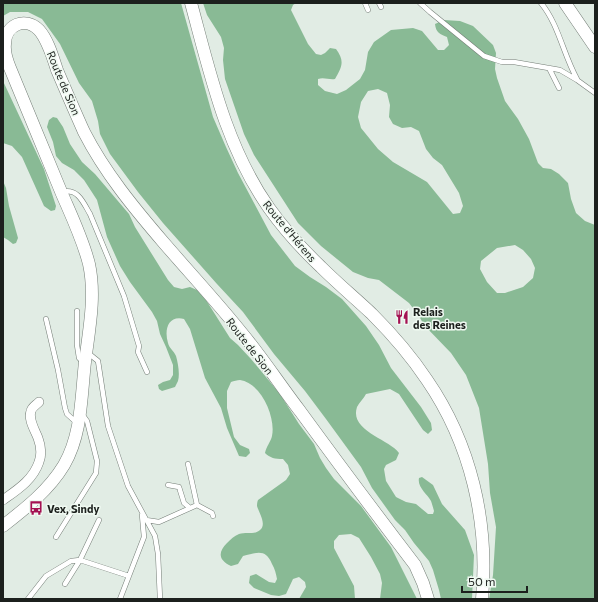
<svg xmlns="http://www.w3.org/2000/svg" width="598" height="602" font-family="Commissioner,sans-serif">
  <rect width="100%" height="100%" fill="#e1ece4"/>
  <path fill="#89ba95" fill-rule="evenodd" d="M3,3H181L213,117L226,147L238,173L271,235L295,266L310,277L326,287L342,299L366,326L379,345L391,368L421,407L431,423L432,430L428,434L423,430L399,394L390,389L366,394C364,398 359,403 357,407C349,431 389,439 399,453L396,460L386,465L384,469L386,481L396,497L406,502L416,504L428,514H433L434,511C433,507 432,504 431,501C427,494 417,487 419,478L422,477L433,485L442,504L465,530L474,555L472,599H441L439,590L433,570L429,561L414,543L405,530L395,520L372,488L361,467L326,419L305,391L274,354L243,312L217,284L163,223L138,192L110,154L100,134L98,121L92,101L79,83L60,44L42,19L28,12H10L3,16Z
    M203,3H296L293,5L291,10L308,44L316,54L321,55L325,53L330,48L336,49C345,61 342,67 335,79C329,80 324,77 318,79V85L325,91L337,94L346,90L360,79L365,70L368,52L374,42L391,30L413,28L422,31L438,50H444L449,45L447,37C440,34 436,33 435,24L444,20L460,21L473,26L493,45L496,53L495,69L497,78L505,101L518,119L529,139L538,163L543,168L551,169L559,174L568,183L571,199L576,213L585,221L595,225V599H489L493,575L496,527L490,493L488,464L479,408L466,375L451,353L424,325L419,316L409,303L379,280L368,278L353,272L321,246L298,223L254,155L244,134L225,79L223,60L224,48L221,37L207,15ZM378,89L387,93L390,105L389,117L393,124L402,128L411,127L419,131L426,149L433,158L442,165L459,193L463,206L460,213L453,214L427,182L393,162L378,149L361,128L358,117L361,102L368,91ZM515,245L523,250L531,259L535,268L533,278L523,287L505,293H497L487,282L480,269L481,261L497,248Z
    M3,81L44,169L56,206L55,210L51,211L44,206L22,157L12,146L3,143Z
    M53,117L57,118L63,127L70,144L82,162L95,174L129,214L135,227L168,280L174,287L182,289L190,287L197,290L206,300L230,338L238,345L251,359L280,394L299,424L314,444L320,458L326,468L334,479L361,506L391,547L417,599H380L382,583L380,574L371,557L359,538L351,534L339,535L334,541V548L354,586L355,599H299L306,587L305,582L299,577L293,579L286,594L279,596L271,595L254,588L249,583L250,576L256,574L269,582L275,583L277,579C276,574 275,569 272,564C266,549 258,552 243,556L238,564L231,566C218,560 218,552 227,543C231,539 234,536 239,534C246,532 255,535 260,530C267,524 259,513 257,506C257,505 257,502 258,500L286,480L290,474L288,465L283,459C275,459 270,458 265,453C266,447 271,441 272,436C276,417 261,383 240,380C237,380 234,381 231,382L227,391V408L234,437L240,445L249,449L250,453L246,457L239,456L227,428L221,408L205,378L190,329L184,319C168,315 164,330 168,343C169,348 174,351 176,356C178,363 180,374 178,381C177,383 176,385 175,387L162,391L159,389L158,385L163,382L170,380L173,375V365L166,347L160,334L157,321L152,312L130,282L120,266L107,237L97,200L84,180L74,170L62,163L56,156L53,142L47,127L49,120Z
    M3,181L6,188L9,206L18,238L16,243L13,244L8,240L3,237Z"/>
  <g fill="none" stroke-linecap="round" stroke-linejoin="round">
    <defs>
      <path id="lane" d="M365,3L368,10
        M379,3L381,7
        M420,3L430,12L484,56L502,62H514L560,70L577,80L595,93
        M541,3C559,25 563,54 577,79
        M549,68L559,88
        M62,192C78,188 83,202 90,214L124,296L139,346L138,352L147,372
        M77,311V345L79,358L83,362
        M46,319L58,370L65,408L67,414L77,423
        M88,353L98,361L108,426L128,486L155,536L158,554L160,599
        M168,485L179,487L184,503L190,508
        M197,505L212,513L213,516
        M146,520L159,522L197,505L188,464
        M56,537L96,473L97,461L87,421L82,414
        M65,584L80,560L99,520
        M28,599L46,576L71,561L80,560L129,576
        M120,599L144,537L142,515"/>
      <path id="street" d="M3,500C17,490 33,480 39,462C42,454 41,446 38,438C35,430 28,420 31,411C32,407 36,405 39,402"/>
      <path id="secondary" d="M191,3C210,73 226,147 269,208C284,229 302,249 321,267C337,283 355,298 372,314C392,334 411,356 427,380C471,444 489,522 482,599
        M565,3L595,47
        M3,526C26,508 49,490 64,465C82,434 81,397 85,362C89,330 96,296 89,264C83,240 72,217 62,194C45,152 27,110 10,68C7,61 4,53 5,44C5,25 25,16 39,30C48,40 53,58 57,70C66,91 75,112 84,132C105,173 134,208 164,243C189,272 216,301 241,332C262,357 280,385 300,411C338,463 376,514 415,565L423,583L428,599"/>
    </defs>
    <use href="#lane" stroke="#757e77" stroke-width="5.5"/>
    <use href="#street" stroke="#757e77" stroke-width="10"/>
    <use href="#secondary" stroke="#757e77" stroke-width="13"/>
    <use href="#lane" stroke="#fff" stroke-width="4.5"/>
    <use href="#street" stroke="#fff" stroke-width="9"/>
    <use href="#secondary" stroke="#fff" stroke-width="12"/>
  </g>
  <defs>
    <symbol id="restaurant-bare" viewBox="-9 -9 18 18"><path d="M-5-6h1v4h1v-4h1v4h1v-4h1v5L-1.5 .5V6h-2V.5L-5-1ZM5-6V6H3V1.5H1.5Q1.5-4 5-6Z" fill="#a41152" stroke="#eff9f1" stroke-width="2.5" paint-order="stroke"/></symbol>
    <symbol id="bus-bare" viewBox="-9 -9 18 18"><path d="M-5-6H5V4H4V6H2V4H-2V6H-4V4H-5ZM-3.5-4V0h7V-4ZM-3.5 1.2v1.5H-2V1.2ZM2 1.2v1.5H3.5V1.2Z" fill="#a41152" stroke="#eff9f1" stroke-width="2.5" paint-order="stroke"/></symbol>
  </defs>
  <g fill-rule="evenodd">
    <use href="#restaurant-bare" x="392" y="307" width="20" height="20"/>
    <use href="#bus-bare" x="26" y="498" width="20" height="20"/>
  </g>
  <g text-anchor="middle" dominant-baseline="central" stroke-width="3" stroke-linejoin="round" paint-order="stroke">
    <g font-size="11" fill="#1c201d" stroke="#eff9f1">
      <text transform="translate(64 83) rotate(67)">Route de Sion</text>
      <text transform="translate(290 231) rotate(50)">Route d'Hérens</text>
      <text transform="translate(250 346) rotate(52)">Route de Sion</text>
    </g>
    <g font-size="11" font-weight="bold" fill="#1c201d" stroke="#eff9f1" text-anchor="start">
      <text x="413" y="311">Relais<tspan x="413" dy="13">des Reines</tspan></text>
      <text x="47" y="508">Vex, Sindy</text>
    </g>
  </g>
  <rect width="598" height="602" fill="none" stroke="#1c201d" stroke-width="8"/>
  <path d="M462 586v6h65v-6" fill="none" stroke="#1c201d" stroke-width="2"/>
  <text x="468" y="586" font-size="12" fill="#1c201d" stroke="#eff9f1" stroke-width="3" paint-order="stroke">50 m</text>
</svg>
